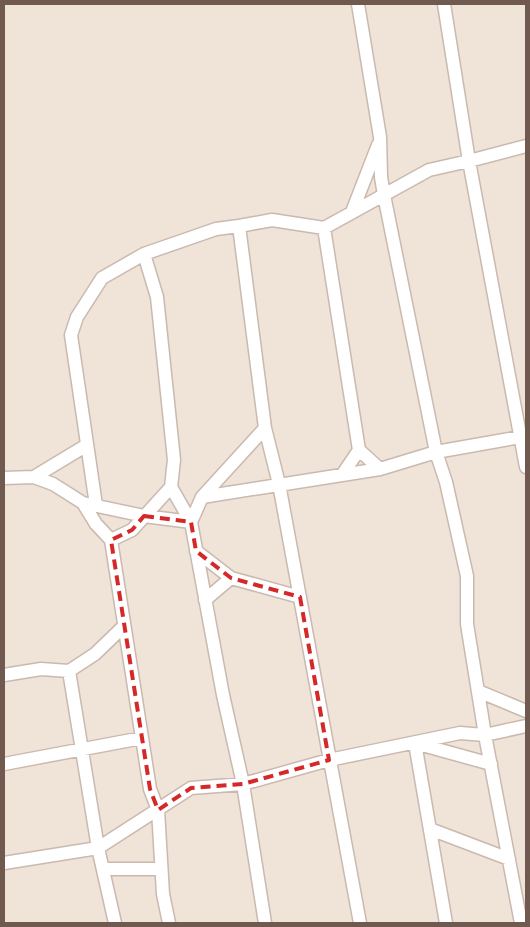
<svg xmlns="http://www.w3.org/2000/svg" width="530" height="927" font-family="Quicksand,sans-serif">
  <rect width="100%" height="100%" fill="#faf1e8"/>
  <path fill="#f0e3d7" d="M4,4H526V923H4Z"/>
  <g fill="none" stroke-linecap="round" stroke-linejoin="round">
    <defs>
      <path id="street" d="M358,4L380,137L381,177L384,195L436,452L446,482L467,576V624L485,735L521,923
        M444,4L469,161L526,467
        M352,212L378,145
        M324,228L359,450L342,475
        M265,428L202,497L191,522L223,695L243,784L265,923
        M359,450L380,469
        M34,477L87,445
        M4,478L34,477L53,484L83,503L144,516L191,522
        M171,487L191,522
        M202,497L380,469L436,452L526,436
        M83,503L96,524L111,540L150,789L158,810L163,894L169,923
        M96,505L71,335L77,317L102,278L144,254L216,229L239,226
        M111,540L132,530L171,487L174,460L157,297L144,254
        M196,551L231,578L300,597
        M205,600L231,578
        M4,675L41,669L69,671
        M478,691L526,711
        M4,764L142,738
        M430,829L509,859
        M4,863L98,848L191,788L243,784L329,760L460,733L485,735L526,726
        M103,869H161
        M115,923L98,848L69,671L95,654L124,626
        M360,923L279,484L265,428L239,226L272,220L324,228L429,170L469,161L526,146
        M446,923L415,743L491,764"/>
    </defs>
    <use href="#street" stroke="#cab9af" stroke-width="15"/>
    <use href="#street" stroke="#fff" stroke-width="12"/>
  </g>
  <path fill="none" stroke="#d62828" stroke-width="4" stroke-dasharray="10 6" stroke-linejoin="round" d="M144,516L191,522L196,551L231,578L300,597L329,760L243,784L191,788L158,810L150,789L111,540L132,530Z"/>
  <rect width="530" height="927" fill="none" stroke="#70594f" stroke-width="10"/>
</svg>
